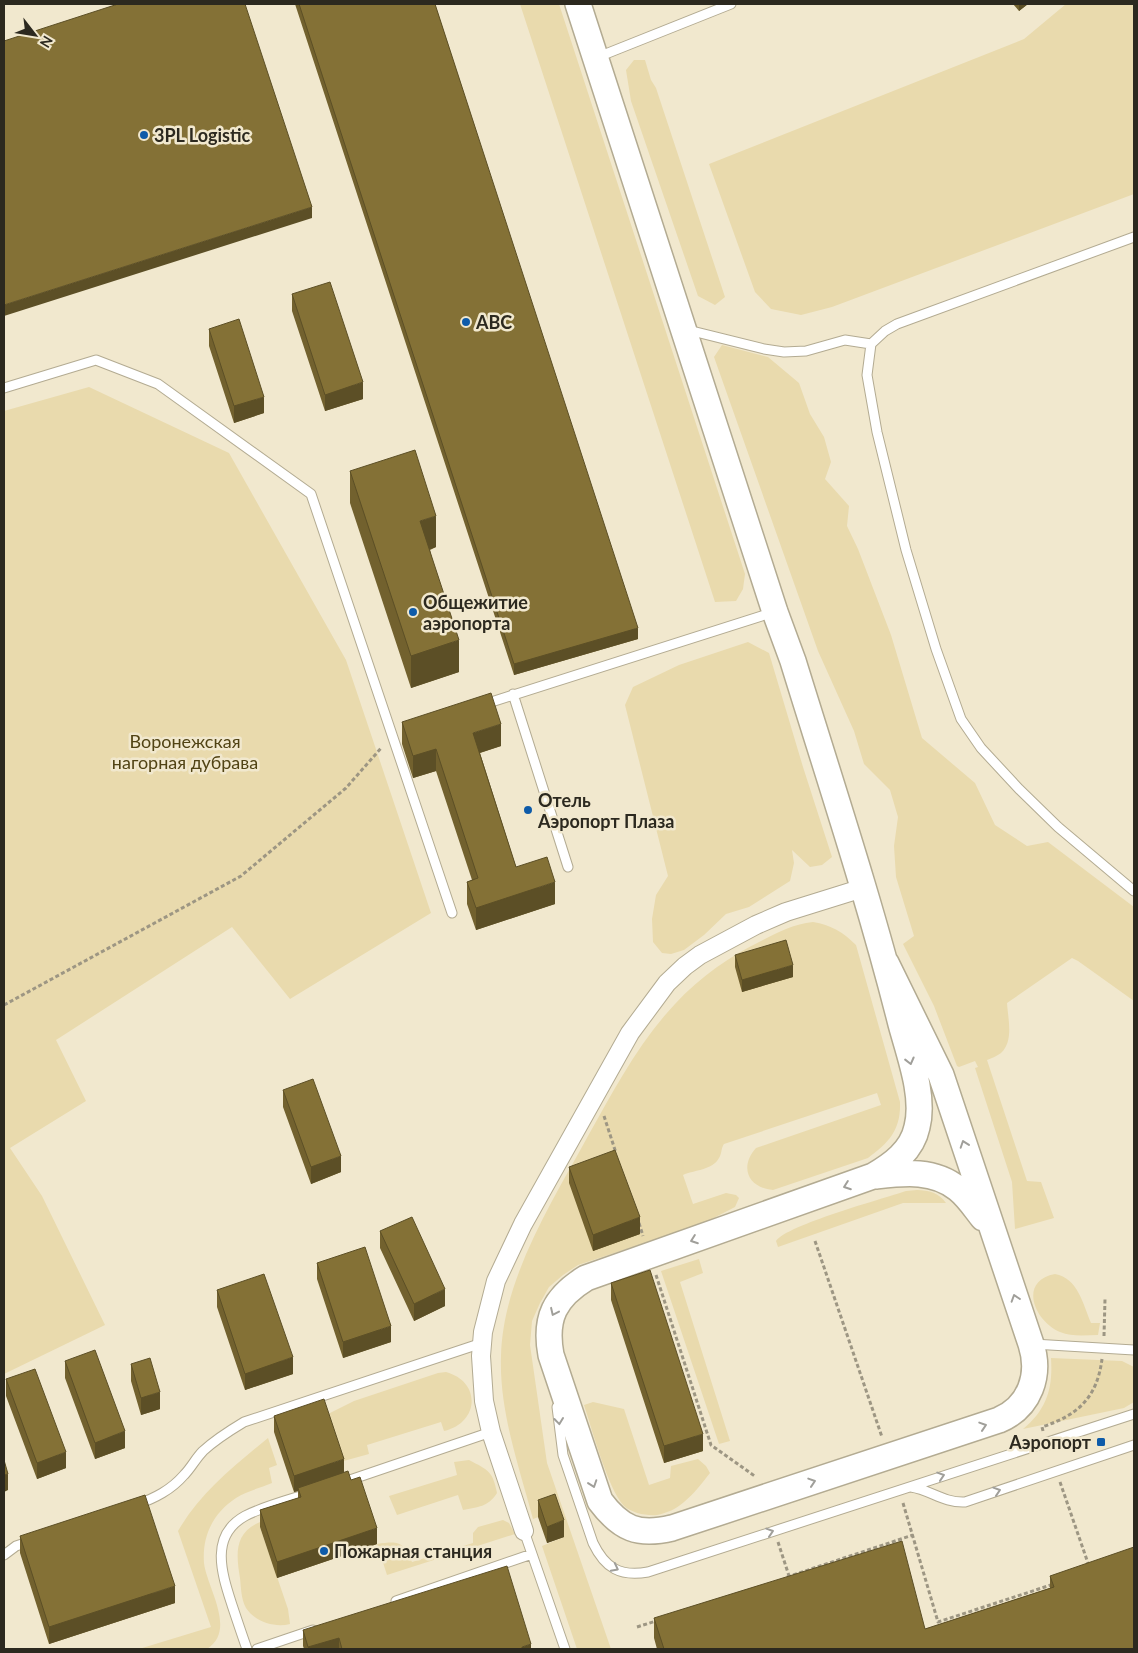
<svg xmlns="http://www.w3.org/2000/svg" width="1138" height="1653" font-family="Lato,sans-serif">
  <rect width="100%" height="100%" fill="#f1e8ce"/>
  <path fill="#e9daad" d="M520,4H559L745,574L743,589L736,601L715,602Z
    M1066,4H1134V194L832,307L801,315L771,309L755,292L709,164L1024,39Z
    M634,60H645L651,80L656,88L725,297L715,305L698,296L631,101L626,70Z
    M722,345L768,357L799,383L810,414L824,437L831,462L825,479L849,506L847,526L858,549L891,635L922,738L975,783L995,825L1027,846L1048,842L1134,907V1001L1078,961L1072,958L1007,1003C1008,1019 1014,1041 1001,1053C997,1056 992,1058 987,1060L1027,1181L1041,1182L1054,1218L1015,1229L1012,1182L975,1068L978,1067L975,1061L959,1067L957,1066L934,1006L903,944L914,936L896,877L894,846L898,817L890,790L864,764L854,731L818,651L714,357Z
    M89,387L229,453L346,660L431,913L290,999L232,927L56,1040L86,1101L10,1148L42,1196L105,1325L4,1374V411Z
    M748,642L769,653L803,767L832,857L822,865L810,867L792,850L794,863L790,881L749,907L726,914L704,935L684,950L671,954L662,953L653,942L652,919L656,895L668,876L625,705L633,687L679,665Z
    M813,922C831,925 843,932 856,945L900,1102C901,1129 890,1142 868,1158L773,1190C748,1188 739,1167 756,1148L881,1105L877,1093L724,1144C721,1148 722,1153 719,1158C713,1170 694,1170 683,1175L693,1204L726,1193L736,1195L739,1198L735,1207L702,1224L578,1265L563,1275L549,1287L540,1303L532,1321L530,1345L547,1463L611,1649H577L542,1546L564,1537L555,1511L533,1519C519,1466 499,1411 501,1356C503,1278 552,1202 588,1136C614,1090 639,1042 675,1004C701,976 730,956 763,940C780,931 794,924 813,922Z
    M917,1190C929,1190 939,1193 946,1203H903L778,1247L776,1241C787,1225 882,1199 906,1191Z
    M699,1259L703,1273L680,1282L730,1441L719,1444L661,1271Z
    M1055,1274C1078,1278 1083,1304 1091,1323H1100L1098,1335C1086,1335 1072,1337 1060,1332C1034,1321 1018,1281 1055,1274Z
    M1051,1358L1122,1361L1134,1367V1402L1124,1408L1023,1429C1047,1409 1053,1388 1051,1358Z
    M446,1372C482,1382 479,1423 444,1431L441,1422L367,1445L369,1454L340,1462L324,1416L354,1401L438,1373Z
    M593,1402L624,1409L649,1485L670,1478L671,1466L698,1459L706,1466L710,1473C702,1483 694,1494 684,1502C676,1509 667,1513 657,1515C646,1516 632,1513 624,1506C608,1489 592,1429 584,1405Z
    M268,1438L277,1465L269,1468L272,1483C260,1488 247,1491 236,1498C213,1513 202,1536 204,1563C207,1588 237,1630 207,1649H139L211,1627L178,1531C200,1493 235,1465 268,1438Z
    M469,1460C488,1470 493,1471 497,1493C488,1507 478,1507 463,1510L458,1495L397,1515L389,1496L457,1475L454,1462Z
    M503,1520L509,1523L515,1534L387,1575L377,1544C399,1541 403,1541 412,1562L473,1543V1533L478,1527Z
    M260,1522V1527L288,1609L290,1624C275,1628 255,1622 246,1608C241,1599 241,1587 240,1578C236,1554 234,1533 260,1522Z"/>
  <g fill="none" stroke-linecap="round" stroke-linejoin="round">
    <defs>
      <path id="service" d="M598,57L731,4
        M1134,237L897,324L885,331L871,344L867,375L877,432L906,550L936,649L961,719L981,748L1019,789L1058,827L1134,891
        M688,330L764,349L784,352L806,351L845,340L871,344
        M4,388L96,360L158,384L311,494L452,913
        M513,694L568,867
        M482,705L774,612
        M1033,1344L1134,1350
        M557,1407L563,1455L593,1543C605,1568 620,1577 648,1572L1134,1414
        M341,1483L491,1432
        M911,1487C931,1490 943,1503 965,1502L1134,1445
        M136,1505C155,1498 171,1490 184,1475C191,1468 196,1458 203,1451C216,1439 229,1431 244,1422L482,1343
        M524,1531L565,1649
        M4,1555L16,1546L31,1541
        M396,1601L532,1554
        M247,1649C242,1635 237,1620 232,1605C222,1574 209,1536 245,1516C262,1507 288,1500 307,1494
        M257,1649L313,1630"/>
      <path id="minor" d="M524,1531L491,1432L484,1401L481,1356L483,1332L496,1281L523,1224L630,1033L667,983L685,966L700,955L756,925L786,912L863,888"/>
      <path id="secondary" d="M578,4L775,612L793,661C830,781 870,901 901,1024C909,1054 925,1096 917,1127C912,1151 892,1165 873,1176L586,1278C555,1297 544,1318 551,1355L600,1501C621,1529 638,1536 672,1528L999,1420C1030,1407 1041,1375 1031,1344L941,1075L886,963
        M875,1176C903,1173 934,1169 958,1189C968,1197 975,1208 983,1218"/>
    </defs>
    <use href="#service" stroke="#b3ab92" stroke-width="11"/>
    <use href="#minor" stroke="#b3ab92" stroke-width="20"/>
    <use href="#secondary" stroke="#b3ab92" stroke-width="28"/>
    <path stroke="#9d9683" stroke-width="3" stroke-dasharray="4 2.5" stroke-linecap="butt" d="M4,1005L241,876L346,788L382,747
      M604,1116L616,1153
      M639,1223L643,1236
      M815,1241L882,1437
      M656,1275L711,1445L756,1477
      M1104,1336L1105,1299
      M1043,1431L1042,1427C1078,1415 1097,1398 1102,1359
      M1060,1482L1089,1566
      M903,1503L938,1622L1054,1584
      M778,1542L790,1579
      M787,1577L913,1535
      M637,1627L656,1621"/>
    <use href="#service" stroke="#fff" stroke-width="9"/>
    <use href="#minor" stroke="#fff" stroke-width="18"/>
    <use href="#secondary" stroke="#fff" stroke-width="25"/>
  </g>
  <path fill="#72612e" d="M295,4H435L638,639L514,675Z
    M1013,4H1028L1019,11Z
    M292,294L363,399L325,411L292,311Z
    M209,329L264,413L234,423L209,346Z
    M350,471L436,547L430,550L459,672L411,688L350,503Z
    M402,722L501,746L480,753L516,867L555,904L476,930L467,904V882L472,880L436,771L413,778L402,744Z
    M735,955L793,977L742,992L735,967Z
    M283,1090L341,1172L311,1184L283,1107Z
    M569,1167L640,1234L593,1251L569,1183Z
    M380,1231L445,1306L414,1321L380,1248Z
    M317,1263L391,1342L343,1358L317,1279Z
    M611,1283L703,1451L664,1463L611,1300Z
    M217,1290L293,1374L245,1390L217,1307Z
    M65,1361L125,1448L95,1459L65,1378Z
    M131,1364L160,1409L141,1415L131,1381Z
    M6,1379L66,1468L37,1479L6,1396Z
    M274,1416L344,1472L351,1480L377,1544L277,1578L260,1527V1510L298,1498V1491L294,1492L274,1432Z
    M538,1500L564,1537L547,1543L538,1517Z
    M20,1536L175,1603L49,1644L20,1553Z
    M1050,1576L1134,1649H657L654,1638V1618L925,1629L1050,1588Z
    M303,1630L531,1649H304L303,1646Z"/>
  <path fill="#5c4f26" d="M1019,4H1028L1019,11Z
    M312,207V218L4,316V305Z
    M363,382V399L325,411V395Z
    M264,397V413L234,423V406Z
    M436,516V547L420,553V521Z
    M638,628V639L514,675V664Z
    M459,640V672L411,688V656Z
    M501,724V746L473,755V733Z
    M436,749V771L413,778V756Z
    M555,882V904L476,930V908Z
    M793,965V977L742,992V980Z
    M341,1156V1172L311,1184V1167Z
    M640,1217V1234L593,1251V1235Z
    M445,1289V1306L414,1321V1304Z
    M391,1326V1342L343,1358V1342Z
    M293,1357V1374L245,1390V1374Z
    M160,1392V1409L141,1415V1398Z
    M125,1431V1448L95,1459V1443Z
    M703,1434V1451L664,1463V1446Z
    M66,1452V1468L37,1479V1463Z
    M344,1459V1475L298,1488V1491L294,1492V1476Z
    M8,1474V1490L4,1492V1475Z
    M564,1520V1537L547,1543V1527Z
    M377,1528V1544L277,1578V1562Z
    M175,1586V1603L49,1644V1627Z
    M339,1638V1649H308V1647Z
    M531,1644V1649H522V1647Z"/>
  <path fill="#847136" stroke="#5c4f26" d="M118,4H245L312,207L4,305V41Z
    M299,4H435L638,628L514,664Z
    M330,282L363,382L325,395L292,294Z
    M239,319L264,397L234,406L209,329Z
    M415,450L436,516L420,521L459,640L411,656L350,471Z
    M491,693L501,724L473,733L516,867L547,857L555,882L476,908L467,882L478,878L436,749L413,756L402,722Z
    M786,940L793,965L742,980L735,955Z
    M313,1079L341,1156L311,1167L283,1090Z
    M615,1150L640,1217L593,1235L569,1167Z
    M412,1217L445,1289L414,1304L380,1231Z
    M365,1247L391,1326L343,1342L317,1263Z
    M650,1270L703,1434L664,1446L611,1283Z
    M264,1274L293,1357L245,1374L217,1290Z
    M95,1350L125,1431L95,1443L65,1361Z
    M150,1358L160,1392L141,1398L131,1364Z
    M35,1369L66,1452L37,1463L6,1379Z
    M324,1399L344,1459L294,1476L274,1416Z
    M4,1460L8,1474L4,1475Z
    M348,1471L351,1480L360,1477L377,1528L277,1562L260,1510L301,1497L298,1488Z
    M555,1494L564,1520L547,1527L538,1500Z
    M145,1495L175,1586L49,1627L20,1536Z
    M902,1541L925,1629L1054,1587L1050,1576L1134,1547V1649H664L654,1618Z
    M507,1566L531,1644L522,1647V1649H342L339,1638L308,1647L303,1630Z"/>
  <defs><path id="oneway-chevron" d="M-2-3.5L2.5 0L-2 3.5" fill="none" stroke-width="1.6" stroke-linecap="round" stroke-linejoin="round" transform="scale(1.25)"/></defs>
  <g stroke="#a09f9a">
    <use href="#oneway-chevron" transform="translate(910 1061) rotate(76)"/>
    <use href="#oneway-chevron" transform="translate(964 1144) rotate(-109)"/>
    <use href="#oneway-chevron" transform="translate(847 1186) rotate(160)"/>
    <use href="#oneway-chevron" transform="translate(694 1240) rotate(160)"/>
    <use href="#oneway-chevron" transform="translate(1015 1298) rotate(-108)"/>
    <use href="#oneway-chevron" transform="translate(554 1312) rotate(115)"/>
    <use href="#oneway-chevron" transform="translate(559 1421) rotate(83)"/>
    <use href="#oneway-chevron" transform="translate(983 1426) rotate(-18)"/>
    <use href="#oneway-chevron" transform="translate(941 1476) rotate(-18)"/>
    <use href="#oneway-chevron" transform="translate(812 1482) rotate(-18)"/>
    <use href="#oneway-chevron" transform="translate(593 1484) rotate(71)"/>
    <use href="#oneway-chevron" transform="translate(997 1491) rotate(-18)"/>
    <use href="#oneway-chevron" transform="translate(770 1532) rotate(-18)"/>
    <use href="#oneway-chevron" transform="translate(615 1568) rotate(27)"/>
  </g>
  <g fill="#0e5ba9" stroke="#f1e8ce" stroke-width="2">
    <circle cx="144" cy="135" r="5"/>
    <circle cx="466" cy="322" r="5"/>
    <circle cx="413" cy="612" r="5"/>
    <circle cx="528" cy="810" r="5"/>
    <rect x="1096" y="1437" width="10" height="10" rx="2.5"/>
    <circle cx="324" cy="1551" r="5"/>
  </g>
  <g text-anchor="middle" dominant-baseline="central" stroke-width="5" stroke-linejoin="round" paint-order="stroke">
    <g font-size="18" font-weight="bold" fill="#2c291f" stroke="#f1e8ce" text-anchor="start">
      <text x="154" y="135">3PL Logistic</text>
      <text x="476" y="322">ABC</text>
      <text x="423" y="602">Общежитие<tspan x="423" dy="21">аэропорта</tspan></text>
      <text x="538" y="800">Отель<tspan x="538" dy="21">Аэропорт Плаза</tspan></text>
      <text x="1091" y="1442" text-anchor="end">Аэропорт</text>
      <text x="334" y="1551">Пожарная станция</text>
    </g>
    <g font-size="18" fill="#514314" stroke="#f1e8ce">
      <text x="185" y="741">Воронежская<tspan x="185" dy="21">нагорная дубрава</tspan></text>
    </g>
  </g>
  <rect width="1138" height="1653" fill="none" stroke="#2c291f" stroke-width="10"/>
  <g transform="translate(35 35) rotate(121)" stroke="#f1e8ce" stroke-width="4" paint-order="stroke">
  <path d="M0-4L9 19L0 12L-9 19Z" fill="#2c291f"/>
  <text y="-8" font-size="14" font-weight="bold" text-anchor="middle" fill="#2c291f">N</text>
  </g>
</svg>
